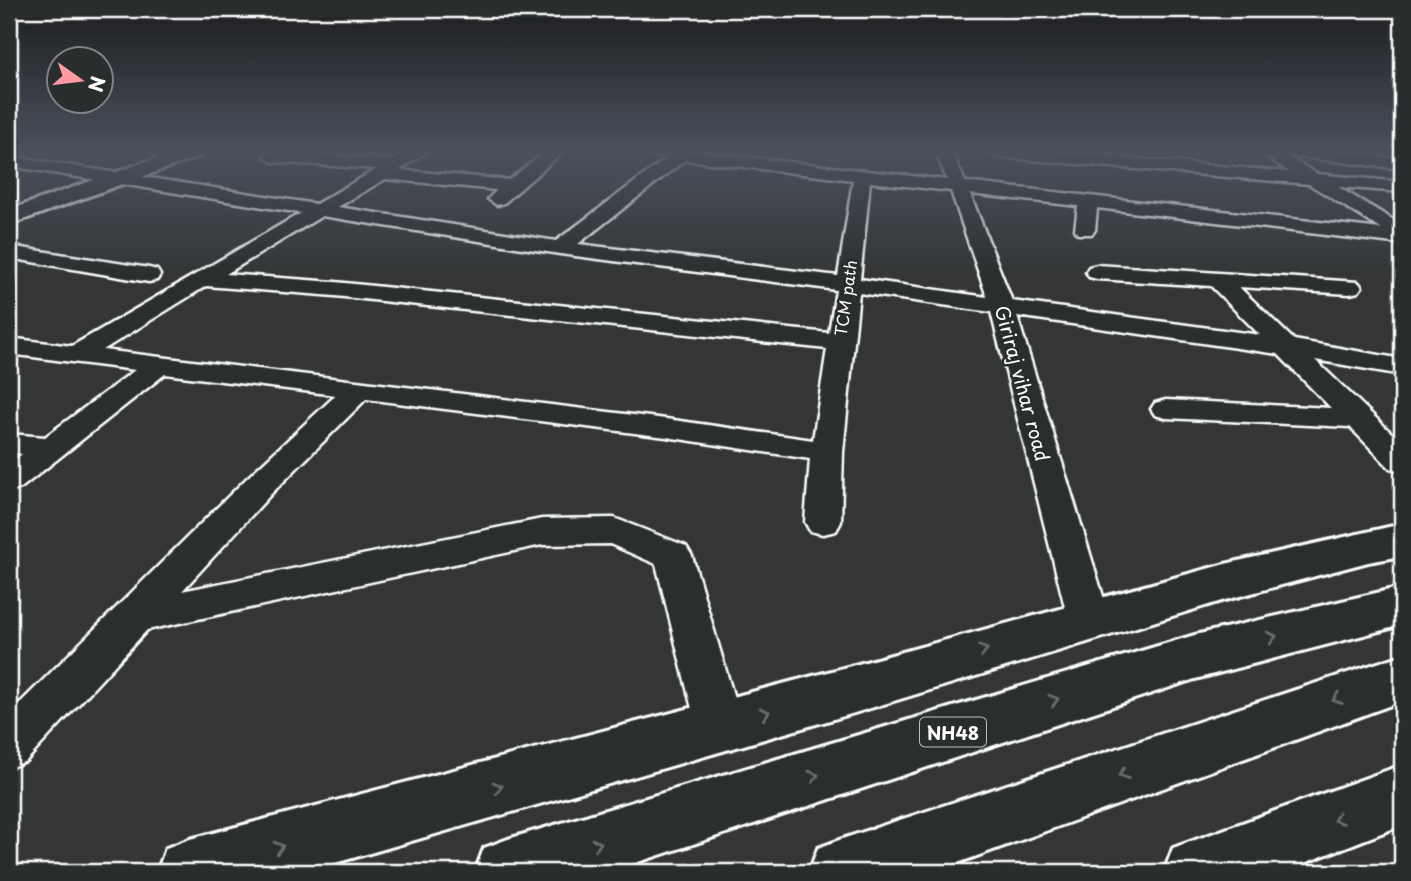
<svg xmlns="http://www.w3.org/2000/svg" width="1411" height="881" font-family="'Playpen Sans',sans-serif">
  <rect width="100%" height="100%" fill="#333536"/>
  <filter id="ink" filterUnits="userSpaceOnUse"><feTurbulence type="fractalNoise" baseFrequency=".0143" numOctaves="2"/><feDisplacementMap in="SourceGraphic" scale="14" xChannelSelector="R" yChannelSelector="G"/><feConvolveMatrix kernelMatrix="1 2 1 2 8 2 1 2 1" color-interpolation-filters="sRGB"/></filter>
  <g filter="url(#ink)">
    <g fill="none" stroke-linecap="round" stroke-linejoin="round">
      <defs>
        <path id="street" d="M278,152L393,160L406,152H426L400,170L509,180L545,152H563L504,203L497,205L488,199L497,190L385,179L338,207L556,241L667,158L650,155L648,152H702L947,180L936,152H952L965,182L1381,229L1309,184L996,157L988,152H1058L1289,172L1260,152H1280L1317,174L1402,182V192L1338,187L1402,225V244L1097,208L1095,230L1092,234H1078L1075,230L1078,206L970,194L1012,301L1260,335L1211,286L1097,279L1089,277L1086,272L1089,267L1097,265L1358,282L1362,287L1358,292L1350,294L1239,287L1294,340L1402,359V375L1315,360L1402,443V471L1390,468L1350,427L1166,418L1155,415L1151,409L1155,403L1166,400L1331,408L1278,354L1017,316L1110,619L1104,630L1089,635L1074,630L1068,619L991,312L859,293L843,452L841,522L836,531L823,534L810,531L805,522L810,459L666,437L366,399L271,494L182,591L542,519L614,518L686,546L692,556L742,725L736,740L719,746L702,740L696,725L656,564L610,544L542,545L147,630L26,761L9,768V714L247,478L336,395L165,374L21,488L9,491V464L22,454L9,452V434L45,437L135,370L9,354V338L72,346L301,213L9,166V156L316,204L377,169L273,162L265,157L267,154ZM685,160L853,180L838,276L578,244ZM870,182L951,191L987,297L860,279ZM322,216L560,254L836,290L829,333L335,282L226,274ZM206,286L335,296L827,349L813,440L666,419L103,350Z
          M1290,152H1344L1402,159V169L1298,157Z
          M9,246L149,268L157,270L160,275L157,280L149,282L9,258Z"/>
        <path id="secondary" d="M173,152H202L200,156L9,225V210Z
          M1402,524V556L1368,562L1225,600L851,714L304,872H157L166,848L190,839L851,666L1225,564Z
          M1402,765V825L1281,872H1164L1173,848Z"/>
        <path id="highway" d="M1402,587V625L1195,679L608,872H475L484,848L508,839L1195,635Z
          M1402,655V701L933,872H809L818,848L842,839Z"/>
      </defs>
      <use href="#street" stroke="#fff" stroke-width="5"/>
      <use href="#secondary" stroke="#fff" stroke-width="6"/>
      <use href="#highway" stroke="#fff" stroke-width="6"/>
      <use href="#street" fill="#2a2d2e" fill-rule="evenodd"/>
      <use href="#secondary" fill="#2a2d2e" fill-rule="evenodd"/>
      <use href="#highway" fill="#2a2d2e" fill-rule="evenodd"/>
    </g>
    <defs><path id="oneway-chevron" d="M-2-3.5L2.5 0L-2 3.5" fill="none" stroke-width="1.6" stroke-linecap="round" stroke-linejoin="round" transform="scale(1.75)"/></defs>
    <g stroke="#6a6c6d">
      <use href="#oneway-chevron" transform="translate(1272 637) rotate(-14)"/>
      <use href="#oneway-chevron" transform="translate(983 650) rotate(-17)"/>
      <use href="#oneway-chevron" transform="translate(1337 699) rotate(161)"/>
      <use href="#oneway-chevron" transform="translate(1054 700) rotate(-17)"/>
      <use href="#oneway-chevron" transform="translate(765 713) rotate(-15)"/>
      <use href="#oneway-chevron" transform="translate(1123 774) rotate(161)"/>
      <use href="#oneway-chevron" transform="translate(814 776) rotate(-17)"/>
      <use href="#oneway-chevron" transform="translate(498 787) rotate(-15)"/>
      <use href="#oneway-chevron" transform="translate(1338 819) rotate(159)"/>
      <use href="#oneway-chevron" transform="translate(597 844) rotate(-17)"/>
      <use href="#oneway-chevron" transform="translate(279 847) rotate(-16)"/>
    </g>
  </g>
  <linearGradient id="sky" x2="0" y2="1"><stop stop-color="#1c1d1e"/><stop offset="0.55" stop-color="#4a515d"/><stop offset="1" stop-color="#4a515d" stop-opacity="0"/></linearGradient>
  <rect width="1411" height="276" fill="url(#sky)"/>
  <g text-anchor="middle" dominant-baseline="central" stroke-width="5" stroke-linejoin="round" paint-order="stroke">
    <g font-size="16" fill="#fff" stroke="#2a2d2e">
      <text transform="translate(845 298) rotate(-82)">TCM path</text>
    </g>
    <rect fill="#2a2d2e" stroke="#bfc0c0" stroke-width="2" x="920" y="717.5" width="66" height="29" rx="5"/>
    <g font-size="18" font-weight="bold" fill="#fff">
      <text x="953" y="732">NH48</text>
    </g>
    <g font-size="19" fill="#fff" stroke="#2a2d2e">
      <text transform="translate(1023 383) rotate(75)">Giriraj vihar road</text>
    </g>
  </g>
  <rect width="1411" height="881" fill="none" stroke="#2a2d2e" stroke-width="35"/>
  <rect x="18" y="18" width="1376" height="846" fill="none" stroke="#fff" stroke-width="2.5" filter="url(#ink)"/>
  <g transform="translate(80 80) rotate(104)"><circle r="33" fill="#2a2d2e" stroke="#7f8182" stroke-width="2"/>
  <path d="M0-5L12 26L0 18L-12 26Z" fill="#ff9aa2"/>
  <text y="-10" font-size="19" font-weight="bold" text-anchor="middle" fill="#ffffff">N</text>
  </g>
</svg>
